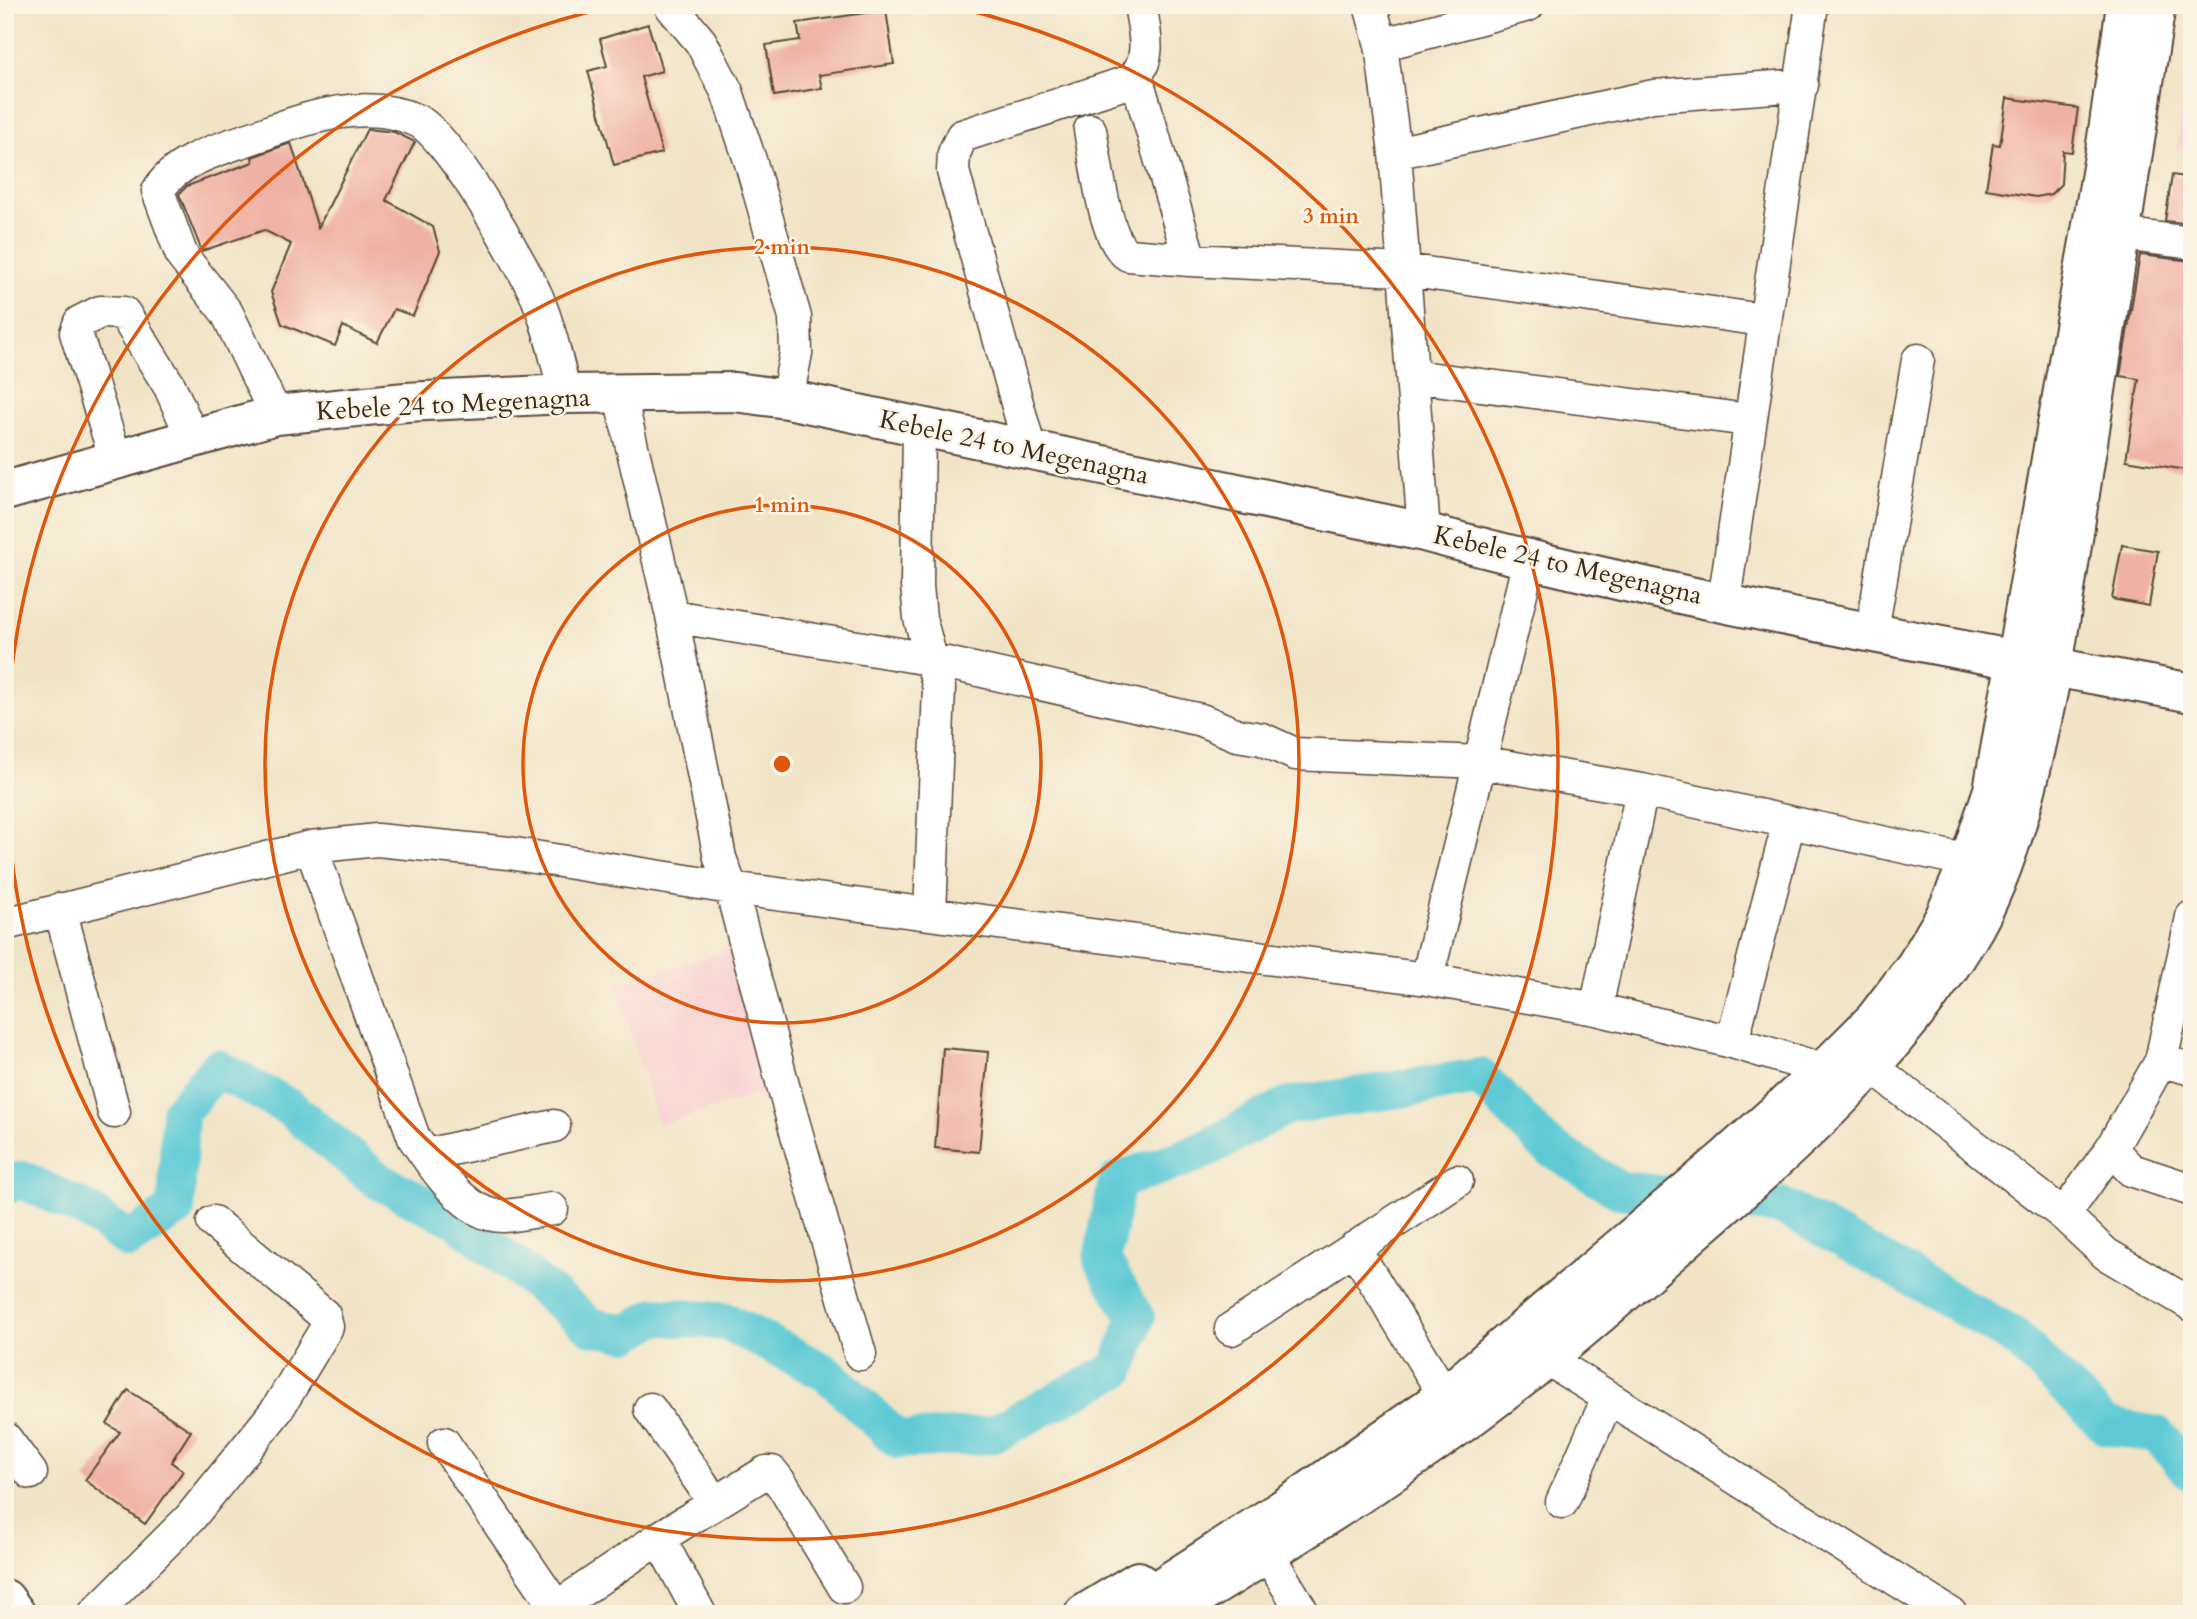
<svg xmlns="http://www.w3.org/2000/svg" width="2197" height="1619" font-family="Cardo,serif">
  <rect width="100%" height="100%" fill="#fcf5e5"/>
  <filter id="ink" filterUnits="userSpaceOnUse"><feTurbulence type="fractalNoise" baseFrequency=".0143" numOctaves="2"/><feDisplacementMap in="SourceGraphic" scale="14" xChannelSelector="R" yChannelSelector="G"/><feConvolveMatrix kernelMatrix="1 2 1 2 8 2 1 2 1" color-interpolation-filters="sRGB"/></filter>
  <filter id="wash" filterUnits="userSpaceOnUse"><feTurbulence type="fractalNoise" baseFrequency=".00686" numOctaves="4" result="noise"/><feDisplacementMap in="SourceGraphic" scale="28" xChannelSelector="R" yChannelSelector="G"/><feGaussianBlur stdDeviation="1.57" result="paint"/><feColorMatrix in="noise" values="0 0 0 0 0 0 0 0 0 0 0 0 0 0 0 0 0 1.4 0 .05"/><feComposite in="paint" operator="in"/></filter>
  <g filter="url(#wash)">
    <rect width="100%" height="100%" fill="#f1e4c6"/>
    <path fill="#f7cfd0" d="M2192,34V152L2176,150Z
      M729,950L771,1090L659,1125L616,985Z"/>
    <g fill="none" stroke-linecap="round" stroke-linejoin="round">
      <path stroke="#5ecad6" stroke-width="38" d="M5,1186L23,1180L88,1211L129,1240L176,1209L180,1112L217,1068L290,1108L377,1180L457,1220L592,1327L628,1333L656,1316L727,1322L828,1374L898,1440L991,1435L1118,1369L1136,1318L1102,1260L1117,1181L1198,1153L1286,1106L1480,1077L1546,1145L1619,1190L1781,1206L1899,1270L2017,1339L2106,1426L2157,1435L2192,1473"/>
    </g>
    <g id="blocks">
      <path fill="#f0b1a5" d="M886,10L894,64L819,75L822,88L774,96L766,45L800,40L797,23Z
        M648,24L662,71L641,77L662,153L614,165L588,71L607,66L600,39Z
        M2007,98L2078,108L2072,152L2063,151L2061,184L2051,194L2036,197L1986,189L1993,144L2000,145Z
        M367,129L394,132L415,142L386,200L433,227L440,251L413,316L394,309L377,343L343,326L335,346L282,324L271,292L291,244L264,230L202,251L179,194L187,186L253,162L252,157L291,143L318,228Z
        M2172,175L2192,178V224L2165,221Z
        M2140,255L2192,261V471L2126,460L2139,379L2120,376Z
        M2122,545L2158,551L2149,606L2112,599Z
        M943,1048L988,1052L979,1152L935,1148Z
        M128,1390L191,1431L171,1462L183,1471L145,1524L85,1480L120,1432L107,1424Z"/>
    </g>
  </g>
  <g filter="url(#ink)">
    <use href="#blocks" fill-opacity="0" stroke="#564637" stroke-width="2"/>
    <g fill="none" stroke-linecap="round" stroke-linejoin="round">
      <defs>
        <path id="minor" d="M670,5L701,42L727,92L751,163L795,317L796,353L787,399
          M1370,5L1381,45L1395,153L1424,532
          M1381,45L1528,5
          M1136,76L1190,260L1404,270L1763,320
          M1090,130C1096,159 1104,241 1128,255L1190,260
          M1395,153L1653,96L1802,85
          M2121,234L2192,243
          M1412,376L1748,420
          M620,396L672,616L720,858L731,888L785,1093L860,1354
          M276,415L227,313L182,256L158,191C177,157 229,147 263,134C310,116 369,98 418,121C449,136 521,262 537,297C550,328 557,362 565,394
          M919,427L917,586L920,618L939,688L930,914
          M1030,450L953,171L954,153L962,136L1131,81C1153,59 1145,34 1140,5
          M116,460L76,333L80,322L100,312L124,313L170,387L193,439
          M1724,601L1812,5
          M672,616L929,659L1201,720L1237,735L1262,739L1295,754L1480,762L1529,560
          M1872,631L1918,360
          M311,847L414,1138C432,1165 466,1217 503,1216C519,1215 536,1211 552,1209
          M60,909L114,1112
          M5,924L311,847L377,840L509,853L731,888L1427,979L1596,1009L1732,1042L1824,1070
          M1427,979L1480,762L1642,790L1969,861
          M1596,1009L1642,790
          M1732,1042L1789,822
          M2161,1061L2192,1069
          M1872,1067L2064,1215L2106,1254L2192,1305
          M2111,1149L2131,1170L2192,1190
          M426,1155L554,1126
          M2064,1215L2111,1149L2161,1061L2192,917
          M1354,1248L1445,1396
          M1231,1329L1457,1181
          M1546,1358L1951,1614
          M650,1409L715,1503
          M5,1438L31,1473
          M444,1443L556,1607
          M1562,1502L1608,1398
          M659,1538L700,1614
          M1278,1571L1304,1614
          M94,1614L190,1518L277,1410L327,1327L324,1315L213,1222
          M547,1614L659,1538L766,1472H772L783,1486L844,1587"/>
        <path id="major" d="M5,491L276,415L406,402L565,394L735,392L787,399L1424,532C1676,601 1935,644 2192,693
          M5,1599L16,1614
          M1177,1609C1272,1551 1367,1492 1457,1427C1542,1366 1621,1296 1700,1227C1799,1141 1898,1053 1967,940C2014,865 2036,753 2053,667L2156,5
          M1084,1614L1138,1581
          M1120,1614L1295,1501L1445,1396L1727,1157L1824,1070L1875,1019L1916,965L1944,918L1969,861L1993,790L2106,145L2126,5"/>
      </defs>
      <use href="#minor" stroke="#564637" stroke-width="35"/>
      <use href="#major" stroke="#564637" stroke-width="42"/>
      <use href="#minor" stroke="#fff" stroke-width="32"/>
      <use href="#major" stroke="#fff" stroke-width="38"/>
    </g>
  </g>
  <g fill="none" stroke="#df570d" stroke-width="3.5">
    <circle cx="782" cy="764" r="259"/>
    <circle cx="782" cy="764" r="517"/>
    <path d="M950 6A776 776 0 1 1 614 6"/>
  </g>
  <g text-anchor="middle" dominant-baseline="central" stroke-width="5" stroke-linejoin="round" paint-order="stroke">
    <g font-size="26" fill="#3b2a1e" stroke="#fcf5e5">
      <text transform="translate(453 404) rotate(-3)">Kebele 24 to Megenagna</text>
      <text transform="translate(1014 447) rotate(12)">Kebele 24 to Megenagna</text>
      <text transform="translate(1568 565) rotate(13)">Kebele 24 to Megenagna</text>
    </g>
  </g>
  <circle cx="782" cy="764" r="10" fill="#df570d" stroke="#fcf5e5" stroke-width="3.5"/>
  <g font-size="21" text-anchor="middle" font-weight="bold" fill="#df570d" stroke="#fcf5e5" stroke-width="5" stroke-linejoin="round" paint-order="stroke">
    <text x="1331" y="223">3 min</text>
    <text x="782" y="254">2 min</text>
    <text x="782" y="512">1 min</text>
  </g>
  <rect width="2197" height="1619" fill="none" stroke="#fcf5e5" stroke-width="28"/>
</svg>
